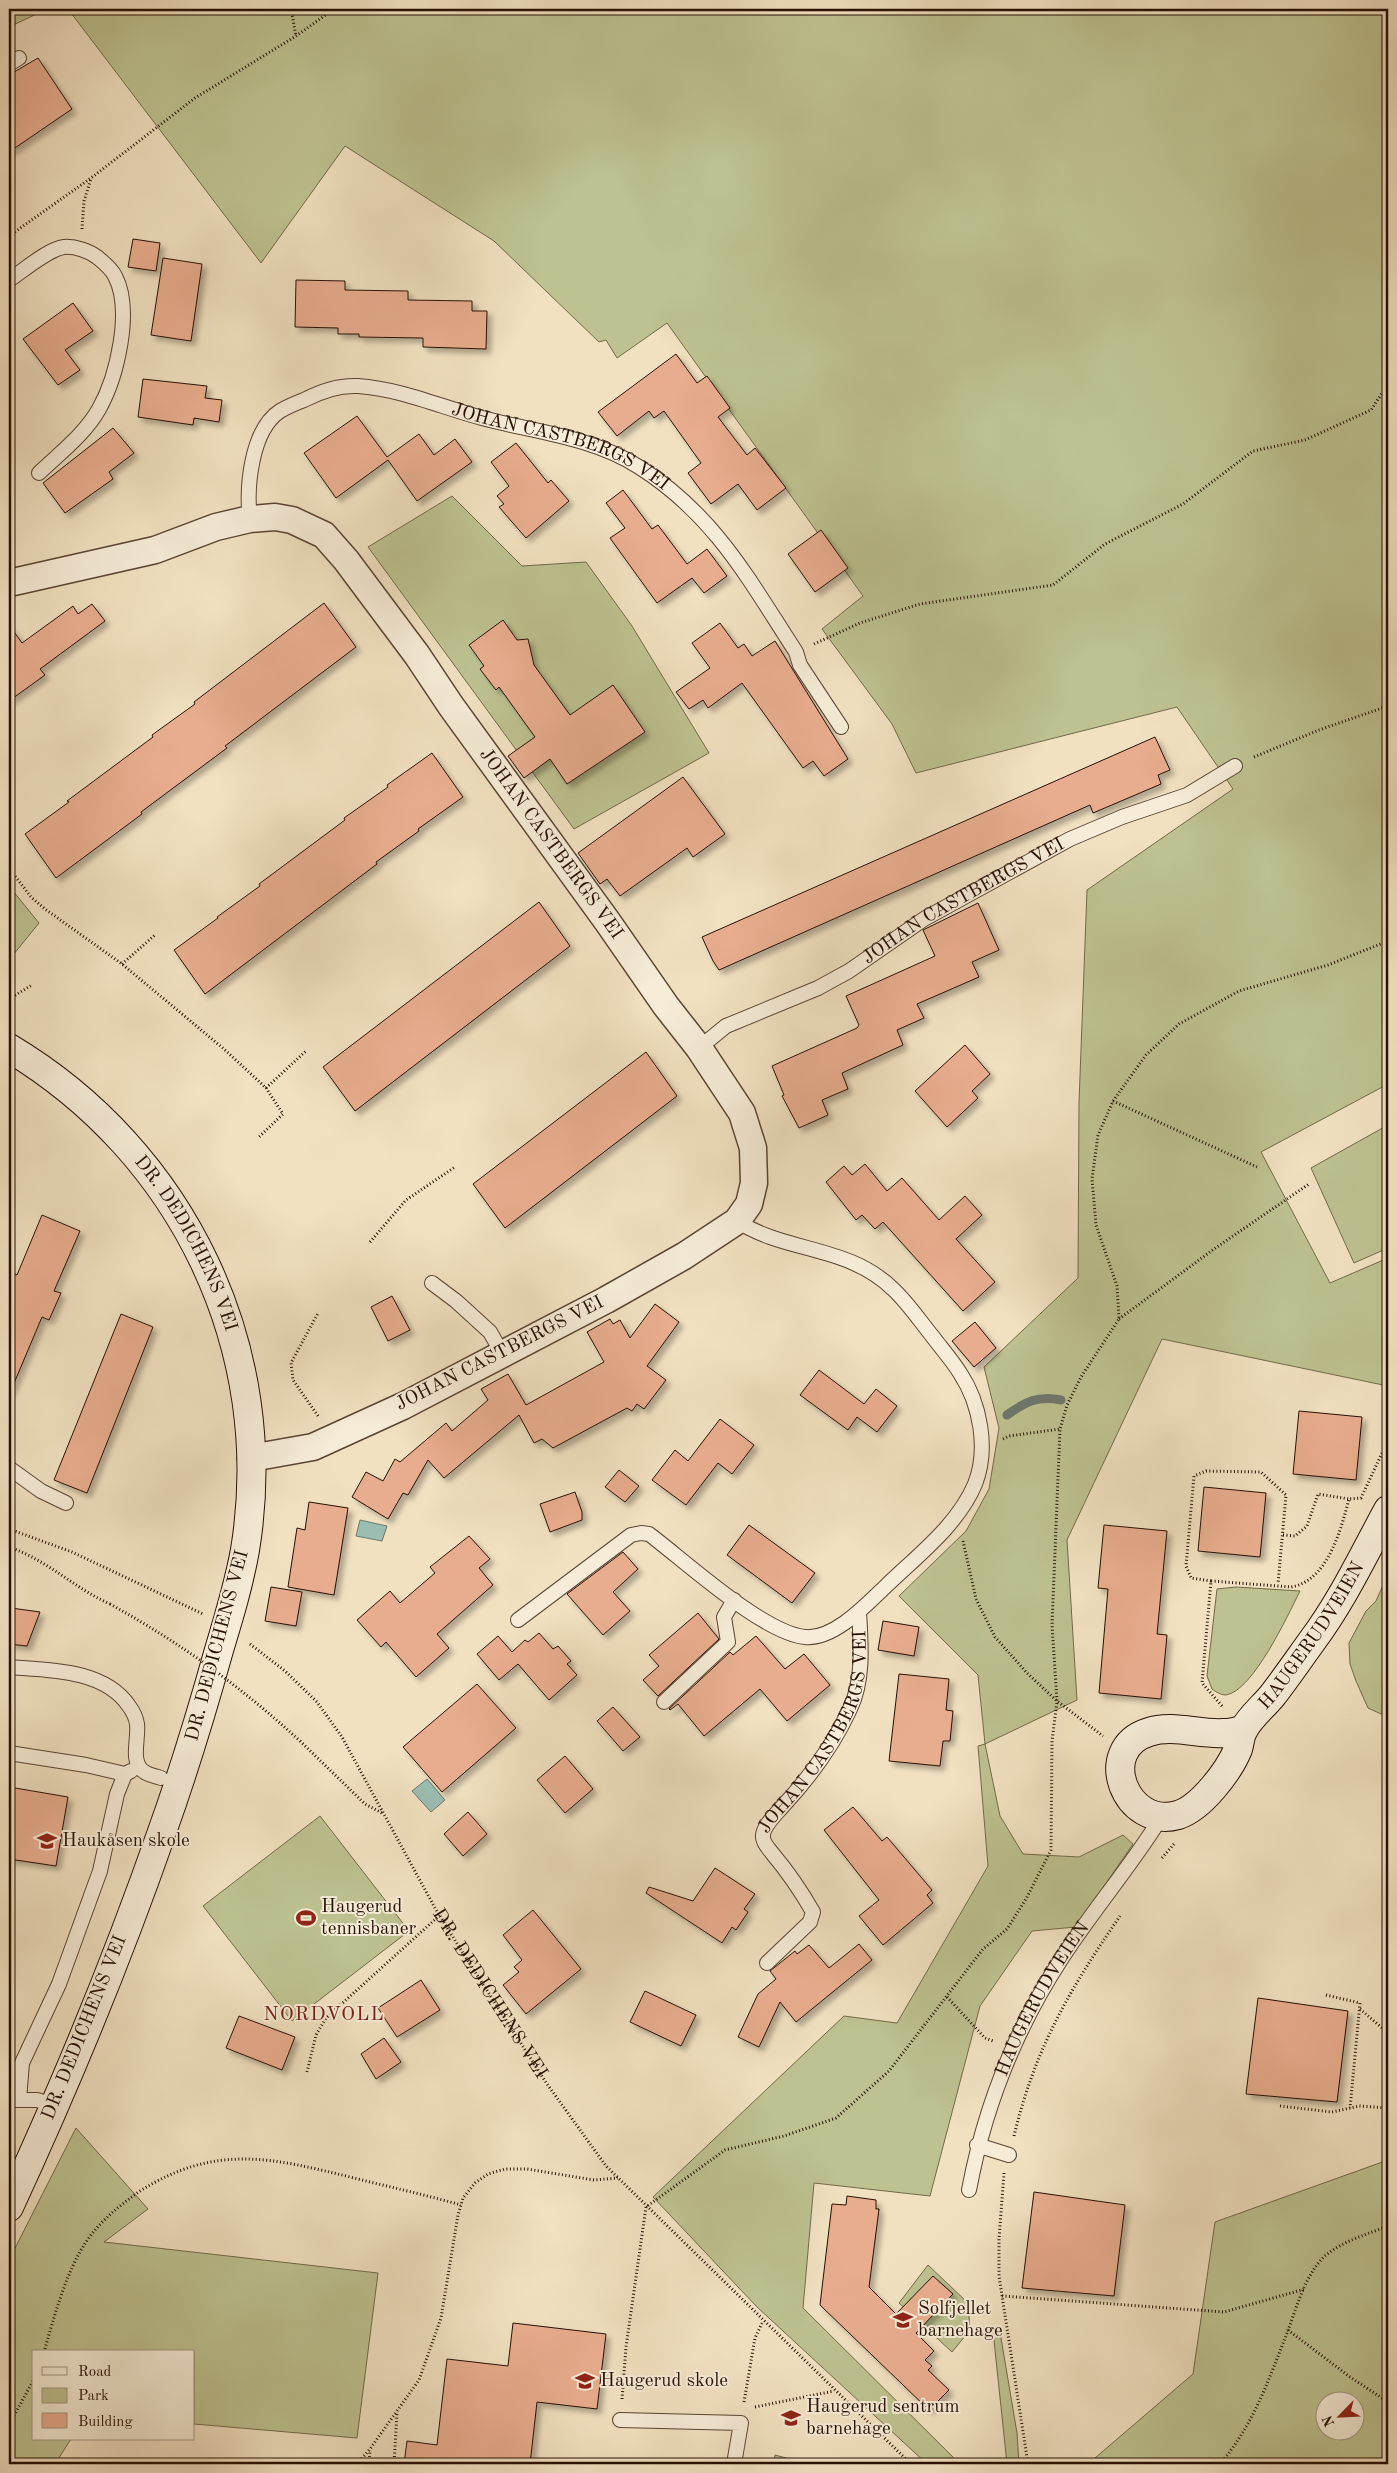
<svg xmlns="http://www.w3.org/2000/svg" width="1397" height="2473" font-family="'Old Standard TT',serif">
  <defs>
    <filter id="shadow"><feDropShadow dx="4.5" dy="4.5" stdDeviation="2.5" flood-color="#0004"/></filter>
  </defs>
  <rect width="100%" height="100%" fill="#f1e1c1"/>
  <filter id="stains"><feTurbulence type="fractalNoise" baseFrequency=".004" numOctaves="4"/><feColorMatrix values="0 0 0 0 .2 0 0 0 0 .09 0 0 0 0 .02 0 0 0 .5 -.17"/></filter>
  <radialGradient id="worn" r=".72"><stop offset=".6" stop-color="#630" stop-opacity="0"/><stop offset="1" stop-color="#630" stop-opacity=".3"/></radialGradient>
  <path fill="#bdc290" stroke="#72694a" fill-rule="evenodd" d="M9,9H47L9,27Z
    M68,9H1388V1084L1261,1152L1330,1283L1388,1258V1386L1162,1339L1067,1540L1077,1700L985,1744L1000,1816L1023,1854L1079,1857L1123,1835L1133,1844L1076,1927L1032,1931L980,2006L930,2196L814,2183L803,2308L960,2464H927L757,2307L653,2197L844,2016L897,2023L988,1866L978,1746L985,1744L978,1675L899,1596L966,1531L989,1489L999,1428L984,1367L1078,1278L1079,1103L1087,890L1233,789L1177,707L916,773L892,724L822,629L863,596L667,323L617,358L606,340L599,342L494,241L345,146L261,263Z
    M452,496L522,566L586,562L632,626L709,753L574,829L368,547Z
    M9,886L39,923L9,960Z
    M1388,1125V1248L1354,1263L1311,1168Z
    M1388,1574V1711L1381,1714L1368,1708L1356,1681L1350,1664L1349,1643L1366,1611L1376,1601Z
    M1236,1587L1300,1591C1288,1615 1253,1691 1226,1695C1221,1695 1216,1692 1212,1689L1207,1676L1217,1589Z
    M320,1816L409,1931L292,2021L203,1906Z
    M76,2128L148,2209L104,2242L378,2273L357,2438L194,2424V2352H34V2439H71L55,2464H9V2260Z
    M1388,2160V2464H1088L1193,2374L1215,2222ZM1324,2400H1354V2430H1324Z
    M928,2265L968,2303L970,2330L952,2352L899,2303Z
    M993,2331L1000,2332L1017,2433L1019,2464H1007Z
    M775,2455L808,2464H774Z"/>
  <path fill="#9bbeb3" stroke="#6d786d" d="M360,1520L387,1526L382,1541L356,1536Z
    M427,1779L445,1800L431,1812L412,1791Z"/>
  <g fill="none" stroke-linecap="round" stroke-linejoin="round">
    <path stroke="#6d786d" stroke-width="9" d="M1007,1415C1025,1402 1038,1395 1061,1400"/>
  </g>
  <path fill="#e8ad8e" stroke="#271004" filter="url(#shadow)" d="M38,58L72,109L9,152V75Z
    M133,239L160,243L156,271L128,267Z
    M163,258L202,264L191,341L151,335Z
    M296,280L345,281V290L408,291V300L472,301V311H487L486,349L423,347V338L359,337V334H338V328L295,327Z
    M73,303L93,331L65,350L80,370L58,385L23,339Z
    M676,354L697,383L707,376L730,408L718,417L747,455L755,448L786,488L757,510L738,484L711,504L688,473L701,463L664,411L654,418L649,411L617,436L598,412Z
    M143,379L207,386L205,398L222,400L219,422L194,418L193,425L138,417Z
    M357,416L387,457L419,434L434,455L455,439L472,462L417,501L388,460L336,498L304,453Z
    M113,428L134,453L109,472L113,479L65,513L43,483Z
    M516,443L548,483L551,480L569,501L526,538L499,507L504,504L497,496L509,486L491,462Z
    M623,490L652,529L658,525L687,564L707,549L727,576L704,593L692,578L657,603L610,538L625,528L606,503Z
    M821,530L848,568L815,592L788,554Z
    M324,603L356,647L225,746L227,748L141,812L142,814L56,878L25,834L69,802L67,801L153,737L152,735L195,704L194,702Z
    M92,604L105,621L40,669L45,675L9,701V625L22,643L73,606L78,614Z
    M503,620L517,640L528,639L534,665L570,715L613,685L645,732L567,784L550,759L524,778L508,756L535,737L499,687L496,690L480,669L484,666L469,645Z
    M720,623L738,648L744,644L752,656L775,641L848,759L824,776L813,761L803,768L742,683L708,708L703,700L689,709L676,692L710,668L692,643Z
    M1155,737L1170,770L1158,775L1161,784L1093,813L1090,805L719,970L713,961L702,937Z
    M432,753L463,797L418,829L419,831L376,862L377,864L205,994L174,950L218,918L217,917L260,886L259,884L345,820L344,818L388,787L387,785Z
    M683,777L725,834L693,857L687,848L620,896L607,879L600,884L578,853Z
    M539,902L570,946L355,1111L323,1067Z
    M978,903L999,950L972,962L979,977L917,1004L924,1018L897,1030L903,1045L842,1073L848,1089L822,1100L828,1115L799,1128L782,1096L784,1095L772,1066L857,1028L859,1025L846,996L935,956L923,930Z
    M965,1045L990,1074L972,1091L978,1098L947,1127L915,1091Z
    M646,1052L677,1096L505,1228L473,1184Z
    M865,1164L887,1191L902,1178L939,1220L965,1196L982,1215L956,1239L995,1282L963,1311L883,1222L875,1229L862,1215L856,1220L826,1182L844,1166L852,1175Z
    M42,1215L80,1231L54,1291L61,1293L49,1320L42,1317L9,1395V1271L17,1275Z
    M392,1296L410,1330L388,1341L371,1307Z
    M655,1304L679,1322L647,1366L666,1380L644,1409L637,1404L632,1411L627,1408L553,1448L542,1439L534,1443L519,1415L444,1478L428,1460L408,1495L403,1493L388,1519L352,1497L366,1472L383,1481L395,1459L400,1462L446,1423L452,1431L488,1400L481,1389L508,1374L526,1405L604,1362L587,1332L610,1319L613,1324L620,1320L630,1338Z
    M121,1314L153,1327L87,1493L54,1480Z
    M975,1322L996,1348L974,1367L952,1341Z
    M819,1370L864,1404L876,1389L897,1406L877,1432L857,1417L848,1430L800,1395Z
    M1299,1411L1362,1417L1356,1480L1293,1474Z
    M720,1419L754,1445L732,1474L718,1463L686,1505L652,1480L675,1450L688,1461Z
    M619,1470L639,1486L625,1502L605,1487Z
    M1204,1487L1266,1493L1260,1557L1198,1551Z
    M575,1492L582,1512V1520L550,1532L540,1504Z
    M309,1502L348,1508L334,1595L288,1587L297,1528L305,1530Z
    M749,1525L815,1573L792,1603L727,1555Z
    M1104,1525L1167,1531L1157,1634L1167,1635L1161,1699L1099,1693L1108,1589L1098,1588Z
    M469,1536L490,1559L479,1568L493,1585L437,1634L449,1648L416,1677L386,1642L381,1647L357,1620L390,1591L400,1603L435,1573L430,1567Z
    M623,1552L638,1569L613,1592L630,1611L603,1635L567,1594Z
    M271,1587L302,1592L296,1626L265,1621Z
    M11,1608L40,1612L27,1646L9,1644Z
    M698,1613L719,1639L658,1696L643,1680L659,1666L649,1655Z
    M883,1621L919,1627L914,1656L878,1650Z
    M539,1633L553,1649L558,1646L571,1661L567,1664L577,1675L549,1700L518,1664L499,1680L477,1654L498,1636L512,1652L525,1640L528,1642Z
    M756,1636L785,1669L804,1654L830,1685L787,1721L760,1689L704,1736L678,1704L670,1710L669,1709L730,1652L733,1655Z
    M899,1674L949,1679L946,1710L953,1711L950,1741H943L940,1766L889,1761Z
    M477,1684L516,1728L442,1792L403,1747Z
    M613,1707L640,1737L623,1751L597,1721Z
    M565,1756L593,1789L565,1813L537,1780Z
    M9,1787L68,1797L56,1866L9,1859Z
    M853,1807L882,1841L887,1837L932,1890L927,1895L933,1903L883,1945L859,1916L879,1900L824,1830Z
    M468,1812L487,1834L463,1856L444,1834Z
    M715,1868L755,1894L744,1909L748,1912L736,1930L732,1927L722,1943L646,1893L649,1887L693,1901Z
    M533,1910L581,1969L526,2014L503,1985L519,1972L514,1967L522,1960L503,1935Z
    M859,1944L872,1960L796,2022L780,2002L759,2047L738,2037L758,1994L776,1979L770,1971L795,1951L797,1954L809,1945L829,1968Z
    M421,1980L440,2010L397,2037L378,2008Z
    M645,1991L696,2015L681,2046L630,2022Z
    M1258,1998L1348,2011L1337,2102L1246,2094Z
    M239,2016L295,2037L282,2070L226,2048Z
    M384,2038L401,2062L376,2079L361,2054Z
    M1034,2192L1125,2205L1114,2296L1022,2288Z
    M847,2196L876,2200V2209H879L869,2287L896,2314L933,2276L953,2294L916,2333L934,2351L925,2360L932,2366L928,2370L949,2390L929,2410L820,2305L832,2204L846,2205Z
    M513,2323L606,2334L597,2409L537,2402L530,2464H404L407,2441L437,2445L447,2359L508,2366Z"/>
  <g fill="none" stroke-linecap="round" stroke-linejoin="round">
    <defs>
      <g id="lane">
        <path d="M9,64L19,58"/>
        <path d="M9,280C23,271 48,249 64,247C75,246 89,251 97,257C103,262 111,268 115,276C133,310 117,377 99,409C85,434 60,453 39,473"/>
        <path id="s2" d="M250,519C246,488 251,430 280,411C287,407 296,403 304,400C321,391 339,385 358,386C401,389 441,407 482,418C534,432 593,437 639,467C715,515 749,580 796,652L800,665L841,727"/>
        <path id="s3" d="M699,1048L726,1026L818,988L849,971L924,919L1070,839L1122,817L1187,795L1235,766"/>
        <path d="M432,1283L456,1301L490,1332L502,1353"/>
        <path d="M9,1468L41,1491L66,1503"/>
        <path d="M518,1620L631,1535L641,1533L649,1534C685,1561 763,1633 805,1637C834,1640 867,1604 886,1586C917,1556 958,1525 975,1484C989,1449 980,1403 960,1373C952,1360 942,1349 933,1337C920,1321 908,1303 893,1289C848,1245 786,1253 737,1221"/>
        <path d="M9,1667C48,1670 104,1669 129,1706C132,1710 136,1718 137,1724C139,1738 130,1761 143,1771C148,1775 155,1776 161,1778"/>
        <path d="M664,1702L728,1642L724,1617L734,1600"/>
        <path d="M9,1753L86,1765L125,1774L131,1771"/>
        <path id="s4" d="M767,1963L810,1922L813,1912C801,1891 788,1872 772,1853C769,1849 763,1843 763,1837C762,1827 777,1813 783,1806C809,1778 834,1744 850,1709C864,1680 861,1644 859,1612"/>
        <path d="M9,2100H37L54,2105"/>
        <path d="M19,2100L22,2063L59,1984L100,1871L117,1794L125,1774"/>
        <path d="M977,2145L1009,2155"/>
        <path id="s5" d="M969,2190C985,2105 1015,2030 1062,1958C1091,1913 1126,1872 1155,1827"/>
        <path d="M620,2420L741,2423L734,2464"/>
      </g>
      <g id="street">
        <path id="s6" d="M9,583L155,550L216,527L250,519L275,517L292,520L324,535L346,560L417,655L451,706L607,921L666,1006L699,1048L742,1113L753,1148L754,1183L749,1204L737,1221L684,1256L606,1300L403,1406L313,1447L251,1458"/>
      </g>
      <g id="secondary">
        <path id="s7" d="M9,1048C183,1152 278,1349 245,1550C239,1584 229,1617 219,1650C202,1711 184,1770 163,1829C118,1958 66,2084 9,2207"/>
        <path id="s8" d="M1243,1730C1237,1731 1231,1733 1224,1733C1200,1735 1173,1724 1149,1732C1094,1749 1126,1830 1178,1815C1201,1808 1229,1771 1238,1749C1240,1743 1240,1736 1243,1731C1249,1718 1263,1707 1272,1696C1286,1678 1299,1659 1312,1641C1342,1601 1364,1554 1388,1510"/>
      </g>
    </defs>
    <use href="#lane" stroke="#5a4433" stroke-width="16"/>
    <use href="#street" stroke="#5a4433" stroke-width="29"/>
    <use href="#secondary" stroke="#271004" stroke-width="30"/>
    <g stroke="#271004" stroke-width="3" stroke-dasharray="1 2.5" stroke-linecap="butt">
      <path d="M291,9L296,36"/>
      <path d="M82,229L84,201L91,179"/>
      <path d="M9,236L91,178L195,98L296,36L334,9"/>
      <path d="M814,644L860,623L920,604L1053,585L1105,544L1183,504L1253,451L1305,440L1371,410L1388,384"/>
      <path d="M1254,757L1319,730L1388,706"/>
      <path d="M9,823L10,821"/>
      <path d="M9,868L31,897L45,909L122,964L224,1049L266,1088L283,1114L258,1138"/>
      <path d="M122,964L155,935"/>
      <path d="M9,999L32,985"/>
      <path d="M266,1088L307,1050"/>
      <path d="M1113,1101L1257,1167"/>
      <path d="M370,1242L406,1200L455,1167"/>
      <path d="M1119,1319L1214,1249L1309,1184"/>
      <path d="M318,1416L293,1380L291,1363L318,1313"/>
      <path d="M1003,1439L1009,1436L1060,1429"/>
      <path d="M9,1529L72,1552L203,1614"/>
      <path d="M1283,1535L1295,1536L1307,1526L1318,1494L1349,1499"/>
      <path d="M963,1541L976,1599L995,1637L1027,1673L1057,1701L1103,1736"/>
      <path d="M9,1547C49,1561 74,1588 110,1604"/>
      <path d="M1211,1581L1191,1578L1186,1566L1194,1476L1206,1471L1261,1472L1286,1495L1278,1584"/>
      <path id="s1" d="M250,1644L285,1671L317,1702L342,1737L435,1908L461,1950L547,2084L606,2166L911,2464"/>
      <path d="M1222,1706L1202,1683L1211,1581L1291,1587C1328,1581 1341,1529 1349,1499L1361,1498L1383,1451"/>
      <path d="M300,1741L365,1804L384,1814"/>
      <path d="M1162,1858L1174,1844"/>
      <path d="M1326,1995L1360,2003L1350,2108"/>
      <path d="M947,1997L985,2038L993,2041"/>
      <path d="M1360,2009L1388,2033"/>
      <path d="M307,2072L316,2035L326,2018L440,1915"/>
      <path d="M1280,2106L1332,2112L1359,2106L1388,2108"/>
      <path d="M1014,2136C1035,2048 1070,1989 1120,1916"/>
      <path d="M1004,2173L999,2239V2276L1028,2464"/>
      <path d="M1002,2296L1224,2312L1305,2289"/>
      <path d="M1288,2330L1350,2377L1388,2402"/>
      <path d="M44,2352C54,2317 66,2272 86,2242C100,2221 119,2206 140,2191C216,2143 273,2158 354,2178C390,2187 426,2195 461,2205"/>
      <path d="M622,2399L626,2347L646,2207L725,2150L784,2136L836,2118L889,2071L983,1949L1007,1929L1026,1899L1051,1850L1052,1741L1057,1701L1052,1625L1060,1429L1067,1405L1081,1377L1119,1319L1117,1286L1096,1225L1092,1179L1098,1135L1113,1101L1146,1055L1179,1024L1239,991L1328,965L1388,941"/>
      <path d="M744,2402L755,2338L763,2321"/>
      <path d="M755,2407L834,2391"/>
      <path d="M9,2425L34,2379"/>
      <path d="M357,2464L370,2449L419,2380L441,2318L458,2215L463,2198L475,2183L488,2174L505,2169H527L594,2180L618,2178"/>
      <path d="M369,2464L370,2450"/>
      <path d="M394,2464L397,2413"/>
      <path d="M1220,2464C1253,2426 1269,2379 1287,2333C1297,2307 1305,2274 1326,2255C1343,2241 1368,2234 1388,2226"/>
    </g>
    <use href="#lane" stroke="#f6ecd7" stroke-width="14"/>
    <use href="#street" stroke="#f6ecd7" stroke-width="26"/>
    <use href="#secondary" stroke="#f6ecd7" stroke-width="28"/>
    <path stroke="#271004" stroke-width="3" stroke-dasharray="1 2.5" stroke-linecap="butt" d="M110,1604C182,1644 240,1686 300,1741"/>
  </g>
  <defs>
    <symbol id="school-bare" viewBox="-9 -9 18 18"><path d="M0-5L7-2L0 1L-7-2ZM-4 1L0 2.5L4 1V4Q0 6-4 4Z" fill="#8f2418" stroke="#f6ecd7" stroke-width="2.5" paint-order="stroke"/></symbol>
    <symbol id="stadium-bare" viewBox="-9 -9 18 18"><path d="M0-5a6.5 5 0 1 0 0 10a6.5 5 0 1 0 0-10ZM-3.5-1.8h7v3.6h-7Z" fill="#8f2418" stroke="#f6ecd7" stroke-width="2.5" paint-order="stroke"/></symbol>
  </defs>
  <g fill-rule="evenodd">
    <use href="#school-bare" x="33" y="1827" width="28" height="28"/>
    <use href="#stadium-bare" x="292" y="1904" width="28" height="28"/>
    <use href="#school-bare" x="889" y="2306" width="28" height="28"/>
    <use href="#school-bare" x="571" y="2367" width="28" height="28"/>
    <use href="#school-bare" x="777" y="2404" width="28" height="28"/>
  </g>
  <g text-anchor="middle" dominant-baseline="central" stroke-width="4" stroke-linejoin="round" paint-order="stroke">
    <g font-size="19" fill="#271004" stroke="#f6ecd7">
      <text stroke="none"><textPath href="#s2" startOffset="412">JOHAN CASTBERGS VEI</textPath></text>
      <text stroke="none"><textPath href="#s6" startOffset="711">JOHAN CASTBERGS VEI</textPath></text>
      <text stroke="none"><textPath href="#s3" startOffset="304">JOHAN CASTBERGS VEI</textPath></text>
      <text stroke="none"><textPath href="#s7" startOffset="269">DR. DEDICHENS VEI</textPath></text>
      <text transform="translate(500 1354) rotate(-27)">JOHAN CASTBERGS VEI</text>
      <text stroke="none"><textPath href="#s8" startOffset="458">HAUGERUDVEIEN</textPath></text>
      <text transform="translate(218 1646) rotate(-75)">DR. DEDICHENS VEI</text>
      <text stroke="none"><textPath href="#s4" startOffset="281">JOHAN CASTBERGS VEI</textPath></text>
      <text stroke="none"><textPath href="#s1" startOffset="428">DR. DEDICHENS VEI</textPath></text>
      <text stroke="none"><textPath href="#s5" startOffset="206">HAUGERUDVEIEN</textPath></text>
      <text transform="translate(85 2028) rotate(-68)">DR. DEDICHENS VEI</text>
    </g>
    <g font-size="19" fill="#271004" stroke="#f6ecd7" text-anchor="start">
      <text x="62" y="1841">Haukåsen skole</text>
      <text x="321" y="1907">Haugerud<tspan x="321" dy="22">tennisbaner</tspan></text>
      <text x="918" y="2309">Solfjellet<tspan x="918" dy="22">barnehage</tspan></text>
      <text x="600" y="2381">Haugerud skole</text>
      <text x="806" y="2407">Haugerud sentrum<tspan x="806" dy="22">barnehage</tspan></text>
    </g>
    <g font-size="20" letter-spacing="1" fill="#7a1f14" stroke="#f6ecd7">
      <text x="324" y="2015">NORDVOLL</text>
    </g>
  </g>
  <rect width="1397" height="2473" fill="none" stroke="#f1e1c1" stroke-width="30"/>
  <rect x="10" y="10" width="1377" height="2453" fill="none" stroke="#271004" stroke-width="2.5"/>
  <rect x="15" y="15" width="1367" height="2443" fill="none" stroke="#271004"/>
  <rect x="32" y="2350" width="162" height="90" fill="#f6ecd7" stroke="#a39483"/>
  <rect x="42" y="2367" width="25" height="8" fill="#f6ecd7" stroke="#a39483"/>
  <text x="78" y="2376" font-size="15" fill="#271004">Road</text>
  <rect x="42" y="2388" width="25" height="15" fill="#bdc290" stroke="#a39483"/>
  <text x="78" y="2400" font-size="15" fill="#271004">Park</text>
  <rect x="42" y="2413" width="25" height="15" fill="#e8ad8e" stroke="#a39483"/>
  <text x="78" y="2426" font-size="15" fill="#271004">Building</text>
  <g transform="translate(1340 2416) rotate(246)"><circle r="24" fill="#f6ecd7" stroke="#a39483"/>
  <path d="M0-4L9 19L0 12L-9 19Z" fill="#8f2418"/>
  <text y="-8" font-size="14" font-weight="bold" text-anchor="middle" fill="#271004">N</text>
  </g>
  <rect width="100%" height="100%" filter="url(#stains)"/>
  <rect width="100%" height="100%" fill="url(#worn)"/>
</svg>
